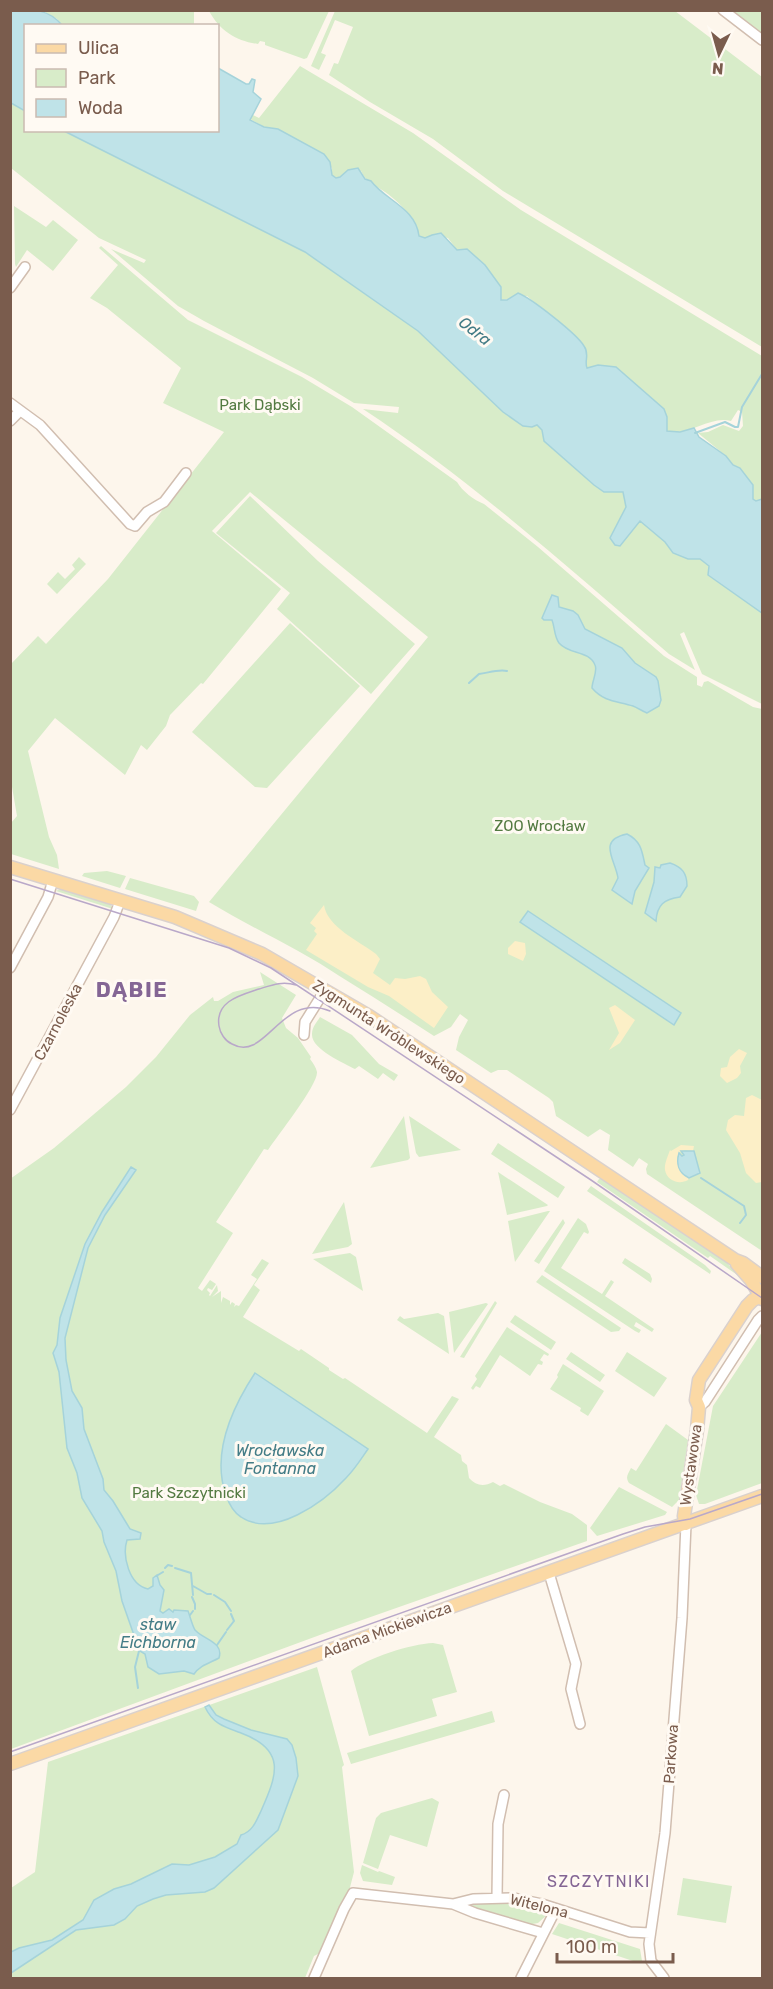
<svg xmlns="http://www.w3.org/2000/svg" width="773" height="1989" font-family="Rubik,sans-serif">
  <rect width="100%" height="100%" fill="#fdf6ec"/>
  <path fill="#d8ecc9" d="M43,11H194V25H62L57,19Z
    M209,11H329L307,58L304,59L265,45V42L260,41L258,44C236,41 220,31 209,11Z
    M335,11H675L762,77V347L503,191L433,139L370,102L329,75L334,63L338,64L353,27L335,20L321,53L326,55L319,70L311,66Z
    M732,11H762V34Z
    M300,66L413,133L521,210L762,356V499L756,501L753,499V485L740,468L733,465L726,456L698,433L708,432L723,425L739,431L743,426L742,412L738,410L731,421C710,415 689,437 667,431V425L616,367L598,365L587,368L584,346L527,296L501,300V287L493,277L457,250L448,238L432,235L425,238L419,236C417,218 396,199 382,190C373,184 366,182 361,171L348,170L340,177L336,178L332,175V168L278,129L264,127L250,119L253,115L259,118Z
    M10,103L25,111L26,130L64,131L305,252L418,331L503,412L523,426L532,427L537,425L542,430L544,441L594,485L604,492H623L626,507L610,538L620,545L640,521L665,542L673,553L688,559H700L709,566L708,575L762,613V704L702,674L684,632L680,634L695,670L669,654C570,569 472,481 363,409L398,413L399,407L354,403L313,378L204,321L178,306L111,249L144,263L146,260L99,238L11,168Z
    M14,206L46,227L53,220L78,240L53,271L27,250L16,267L15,264Z
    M101,246L188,320L302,377L352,407L457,482C462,491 474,500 484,504L538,547L664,656L697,677V685L702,687L704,682L708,681L753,707L762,709V1251L647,1174L646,1169L648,1164L639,1158L633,1167L608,1150L610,1135L600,1129L588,1137L556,1116L553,1102L549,1098L507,1070H498L491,1073L456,1050L459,1037L468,1020L460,1014L451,1027L434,1036C403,1016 372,996 341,977C299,949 252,928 209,902L428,637L250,492L212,531L281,589L203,684L201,683L170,715L166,726L147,750L141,745L125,775L55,718L28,751L49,837L57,855L59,869L11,854V823L17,816L11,781V664L38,636L46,644L108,579L224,432L163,403L181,368L107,308L90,298L118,265L99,248Z
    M250,496L318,561L415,644L371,694L277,609L290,593L216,533Z
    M79,557L86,564L57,594L47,584L58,572L65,579L75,569L72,565Z
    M290,623L360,686L267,788L255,787L192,732Z
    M107,871L126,876L120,888L82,876L84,873Z
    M130,878L194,896L199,902L196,911L125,889Z
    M58,890H63L110,904L113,909L56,891Z
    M260,972L296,995L282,1018L286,1028L298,1038L311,1057L310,1059C313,1063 316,1067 317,1072C318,1085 277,1136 268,1150L264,1149L216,1222L233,1233L198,1288L202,1291L210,1280L216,1284L212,1290L208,1288L207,1290L210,1293L209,1295L210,1296L217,1285L218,1291L212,1297L221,1291V1303L223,1297L230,1301V1305L232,1302L235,1304L234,1307L236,1305L239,1306L257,1279L251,1275L262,1259L269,1263L254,1285L260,1290L243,1317L299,1351L301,1349L329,1368V1370L343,1379L345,1378L427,1433L452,1396L459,1399L434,1437L461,1455L462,1461L467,1465L469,1478C476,1486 484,1487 493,1482L500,1486L504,1484L540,1502L572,1514L587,1525V1541L328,1632L11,1749L10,1179L54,1148L126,1087L156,1057L190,1015L213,997L214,1001H218L233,992L264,985Z
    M320,1017L352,1035L379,1064L398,1075L394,1081L383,1073L378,1079L359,1066L355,1069C344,1063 311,1049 312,1034C312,1027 317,1022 320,1017Z
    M404,1116L410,1158L408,1160L370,1168Z
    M409,1116L461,1150L419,1157L416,1153Z
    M498,1143L565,1187L558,1198L491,1154Z
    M498,1172L548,1205L547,1206L507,1215Z
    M602,1179L725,1261L743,1279L710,1256L708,1258L597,1182L599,1179Z
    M591,1186L705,1265L711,1271L710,1274L587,1191Z
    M344,1202L352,1244L348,1247L312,1254Z
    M548,1211H550L515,1262L508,1221Z
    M578,1218L586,1224L589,1232L588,1234L584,1232L561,1268L602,1294L611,1280L614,1282L605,1296L654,1329L652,1332L636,1322L634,1326L641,1330L639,1333L635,1331L544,1271Z
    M563,1219L565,1223L539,1264L534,1261Z
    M350,1253L356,1257L363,1291L313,1259Z
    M625,1258L650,1274L652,1279L651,1283L622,1263Z
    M542,1275L621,1328L619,1331L611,1332L536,1282Z
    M495,1301L497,1303L464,1358L460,1357Z
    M486,1303L488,1304L454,1353L449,1312Z
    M438,1313L444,1316L449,1354L397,1320L400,1316L404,1319Z
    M515,1315L556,1342L551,1350L510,1322Z
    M507,1327L549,1354L548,1356L544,1354L540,1360L543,1362L542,1365L538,1364L530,1376L500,1355L480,1388L476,1386L473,1390L471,1388L477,1379L475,1376Z
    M762,1332V1483L705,1504H699L696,1495L713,1406Z
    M571,1352L605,1375L600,1382L566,1359Z
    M627,1352L667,1378L654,1397L615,1371Z
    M563,1364L604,1391L588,1416L580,1411L581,1408L550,1389L558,1377L557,1375Z
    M666,1424L688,1440L679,1500L672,1507L629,1483C625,1477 628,1474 631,1468L636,1471Z
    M619,1487L667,1512L665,1515L597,1536L590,1528Z
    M433,1643L443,1645L457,1692L432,1699L437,1716L369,1736L351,1671C367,1658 411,1644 433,1643Z
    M317,1667L344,1765L342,1767L354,1872L348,1895L335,1917L320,1953L314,1956L305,1978H11V1888L35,1872L48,1762Z
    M492,1711L495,1722L351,1764L347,1753Z
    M432,1798L439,1802L427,1847L390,1835L378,1869L363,1863L376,1818L381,1813Z
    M362,1865L378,1872L379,1871L395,1877L392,1885L363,1881L360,1873Z
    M683,1878L732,1886L726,1923L677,1915Z
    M506,1901L546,1910L547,1915L538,1923L527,1925L473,1909L472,1906L475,1903Z
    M559,1923L640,1949L642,1961L639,1963L552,1934Z"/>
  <path fill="#fcefc7" d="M324,905C327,927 359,941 376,954L380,959L373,973L390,985L395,978L405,979L420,976L426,979L432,992L448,1007L434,1028L389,996L368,987L306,950L317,934L314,931L316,928L310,923Z
    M515,941L525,943L526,954L523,961L508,954V948Z
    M615,1005L635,1020L620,1043L609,1050L619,1033L609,1008Z
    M739,1049L747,1053L740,1066L741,1073L737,1078L727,1083L720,1076L721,1068L727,1067L730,1057Z
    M752,1095L762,1100V1182L756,1183L746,1173L740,1153L726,1130L728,1120L735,1115L744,1116L746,1098Z
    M681,1145L694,1146L693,1151L685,1150L679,1152L677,1158L685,1176L689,1178L688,1180C679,1185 667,1181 665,1170C664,1164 668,1156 670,1150L671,1151Z"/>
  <path fill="#bfe3e8" stroke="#a5d3da" stroke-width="1.5" d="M10,11C32,10 46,7 62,25L26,26L25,111L11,103Z
    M218,68L246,84H249L252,79L255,80L253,92L261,99L250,120L264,127L278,129L324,154L330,162L332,175L336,178L340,177L348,170L358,168L365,179L371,181C385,200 416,208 419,236L425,238L432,235L441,233L457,250L467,249L485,265L501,287V300H507L518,293C531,298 577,334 584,346C590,354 584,361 587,368L598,365L616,367L664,409L667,417V431L680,432L694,428L699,437L726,456L733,465L740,468L753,485V499L756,501L762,499V613L708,575L709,566L700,559H688L673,553L665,542L640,521L620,546L615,545L610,538L626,507L623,492H604L594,485L544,441L542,430L537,425L532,427L523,426L503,412L418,331L305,252L64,131L218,130Z
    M552,595L558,597L559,607L573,611L578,615L585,629L622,648L635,663L656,677L658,681L661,700L659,706L647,713C642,711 638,708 633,706C617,701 604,702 592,688C592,681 598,671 595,665C589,650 569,655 559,643C554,636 555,628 552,620H544L542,618Z
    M627,834C641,841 642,851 645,865L649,868L635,891L632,904L612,890L618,878C615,859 597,840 627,834Z
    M670,863C682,867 687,873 687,886L680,897C664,899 657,905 656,921L645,913L654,882L655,867L660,868L661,865Z
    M528,911L681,1013L674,1025L520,922Z
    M681,1151H694L700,1173L689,1178C678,1173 676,1163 679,1153L682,1156L684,1155Z
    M131,1167L136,1170L105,1215L88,1248L65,1338L66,1360L72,1391L82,1408L84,1429L103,1479L104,1490L113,1501L127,1524L130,1529L141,1533L140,1539L127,1540C122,1556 129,1585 148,1589L153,1586V1578L157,1575L160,1585L164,1590L160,1611L163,1613L169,1609L173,1612L174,1610L188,1611C190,1616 192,1625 195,1630C204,1640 224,1642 219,1658C210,1663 200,1665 194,1674L184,1671L159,1674L148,1667L145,1654L138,1650L140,1642L135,1638L122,1601L116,1571L104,1542L102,1531L82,1498L77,1473L67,1448L59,1372L53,1353L57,1345L60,1318L85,1244L102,1212Z
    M255,1373L368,1449C361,1459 355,1469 346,1478C324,1502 274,1539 241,1517C233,1512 229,1504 226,1495C211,1453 232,1408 255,1373Z
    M209,1705L216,1715L224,1719L251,1730L287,1739L292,1745L296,1758L298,1776L278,1830L214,1888L205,1892L166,1895L153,1899L137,1906L125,1919L114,1925L76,1930L11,1973V1952L19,1948L52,1940L83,1920L94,1900L114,1889L131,1884L172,1864L189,1865L215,1857L237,1844L241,1835C252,1832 256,1822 261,1811C277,1775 287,1750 241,1733C224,1727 213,1724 205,1707Z"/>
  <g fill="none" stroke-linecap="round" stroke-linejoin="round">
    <path stroke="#a5d3da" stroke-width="2" d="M695,433L725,422L735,427H738L742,407L762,374
      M469,683L479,674C488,673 498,669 507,671
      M701,1178L744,1206L746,1215L740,1223
      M165,1568L168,1565L172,1566
      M175,1568L191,1573L193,1595
      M158,1575L163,1572
      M193,1586L207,1594H211
      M214,1595L225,1602L231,1611
      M192,1597L195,1604V1609
      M190,1615L193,1611
      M227,1630L234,1621L231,1614
      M217,1645L226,1632
      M138,1688L135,1667L139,1651"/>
    <defs>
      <path id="minor" d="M723,10L762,40
        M10,288L25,267
        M10,403L40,425L130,524L135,526L147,512L164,502L186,473
        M10,421L20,411
        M10,968L48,897L53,880
        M304,1035L305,1022L325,990
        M10,1110L114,917L120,901
        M699,1407L705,1402L758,1320L762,1316
        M549,1573L576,1664L571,1689L580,1724
        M497,1897L498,1824L504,1795
        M453,1904L475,1913L543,1933
        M314,1978L344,1909L353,1893L453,1904L473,1899L514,1898L542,1904L630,1932L650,1933
        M521,1978L556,1909
        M664,1978L651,1961L649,1944L665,1833L682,1618L686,1524"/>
      <path id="major" d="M10,867L175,917L262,954L369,1016L735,1260L743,1263L762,1277
        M737,1264L751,1280L762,1299
        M686,1524L684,1516L697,1430L699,1407L696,1400L699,1380L747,1306L753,1300L762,1296
        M10,1764L762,1496"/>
    </defs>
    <use href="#minor" stroke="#d1beb0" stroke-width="12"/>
    <use href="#major" stroke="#dad1cd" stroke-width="15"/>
    <use href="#minor" stroke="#fff" stroke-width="9"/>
    <use href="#major" stroke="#fbd9a5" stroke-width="12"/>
    <path stroke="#b9a8c9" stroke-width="1.5" d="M10,879L229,948L271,968L591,1180L762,1298
      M296,985C282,981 272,985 259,989C241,995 215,1001 219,1026C220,1033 225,1041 232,1044C266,1063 281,991 330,1011
      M10,1752L623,1534L645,1527L690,1519L762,1494"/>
  </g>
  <g text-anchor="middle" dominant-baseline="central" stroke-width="6" stroke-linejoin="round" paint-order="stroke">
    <g font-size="15" fill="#537a41" stroke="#fffaf3">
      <text x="260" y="405">Park Dąbski</text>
      <text x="540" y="826">ZOO Wrocław</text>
      <text x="189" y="1493">Park Szczytnicki</text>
    </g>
    <g font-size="15" fill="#7a5c4d" stroke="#fffaf3">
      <text transform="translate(58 1022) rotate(-62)">Czarnoleska</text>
      <text transform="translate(389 1032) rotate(33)">Zygmunta Wróblewskiego</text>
      <text transform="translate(691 1465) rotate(-82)">Wystawowa</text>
      <text transform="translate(387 1630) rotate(-20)">Adama Mickiewicza</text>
      <text transform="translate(671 1754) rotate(-86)">Parkowa</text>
      <text transform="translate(539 1906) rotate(14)">Witelona</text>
    </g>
    <g font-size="16" font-style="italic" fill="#437c86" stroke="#fffaf3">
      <text transform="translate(475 331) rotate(38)">Odra</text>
      <text x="280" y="1450">Wrocławska<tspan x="280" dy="18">Fontanna</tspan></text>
      <text x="158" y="1624">staw<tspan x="158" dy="18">Eichborna</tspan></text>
    </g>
    <g font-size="16" letter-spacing="1.5" fill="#846695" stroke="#fffaf3">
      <text x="599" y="1881">SZCZYTNIKI</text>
    </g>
    <g font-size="21" font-weight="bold" letter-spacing="1.5" fill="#846695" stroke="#fffaf3">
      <text x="132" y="989">DĄBIE</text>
    </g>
  </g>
  <rect width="773" height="1989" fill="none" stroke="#7a5c4d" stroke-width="24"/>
  <rect x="24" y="24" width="195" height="108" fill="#fffaf3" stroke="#cabbb1" stroke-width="1.5"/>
  <rect x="36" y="44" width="30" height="9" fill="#fbd9a5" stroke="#cabbb1" stroke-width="1.5"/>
  <text x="78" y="54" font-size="18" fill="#7a5c4d">Ulica</text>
  <rect x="36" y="69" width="30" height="18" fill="#d8ecc9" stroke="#cabbb1" stroke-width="1.5"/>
  <text x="78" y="84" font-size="18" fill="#7a5c4d">Park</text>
  <rect x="36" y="99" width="30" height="18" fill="#bfe3e8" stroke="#cabbb1" stroke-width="1.5"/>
  <text x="78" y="114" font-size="18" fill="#7a5c4d">Woda</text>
  <g transform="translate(719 54) rotate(185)" stroke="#fffaf3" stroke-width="4.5" paint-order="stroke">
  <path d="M0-4.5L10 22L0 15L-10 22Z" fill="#7a5c4d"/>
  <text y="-9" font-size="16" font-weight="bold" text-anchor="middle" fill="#7a5c4d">N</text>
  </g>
  <path d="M557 1953v9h116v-9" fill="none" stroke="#7a5c4d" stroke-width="3"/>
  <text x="566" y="1953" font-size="18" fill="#7a5c4d" stroke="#fffaf3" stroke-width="4.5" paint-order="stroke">100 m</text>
</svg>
